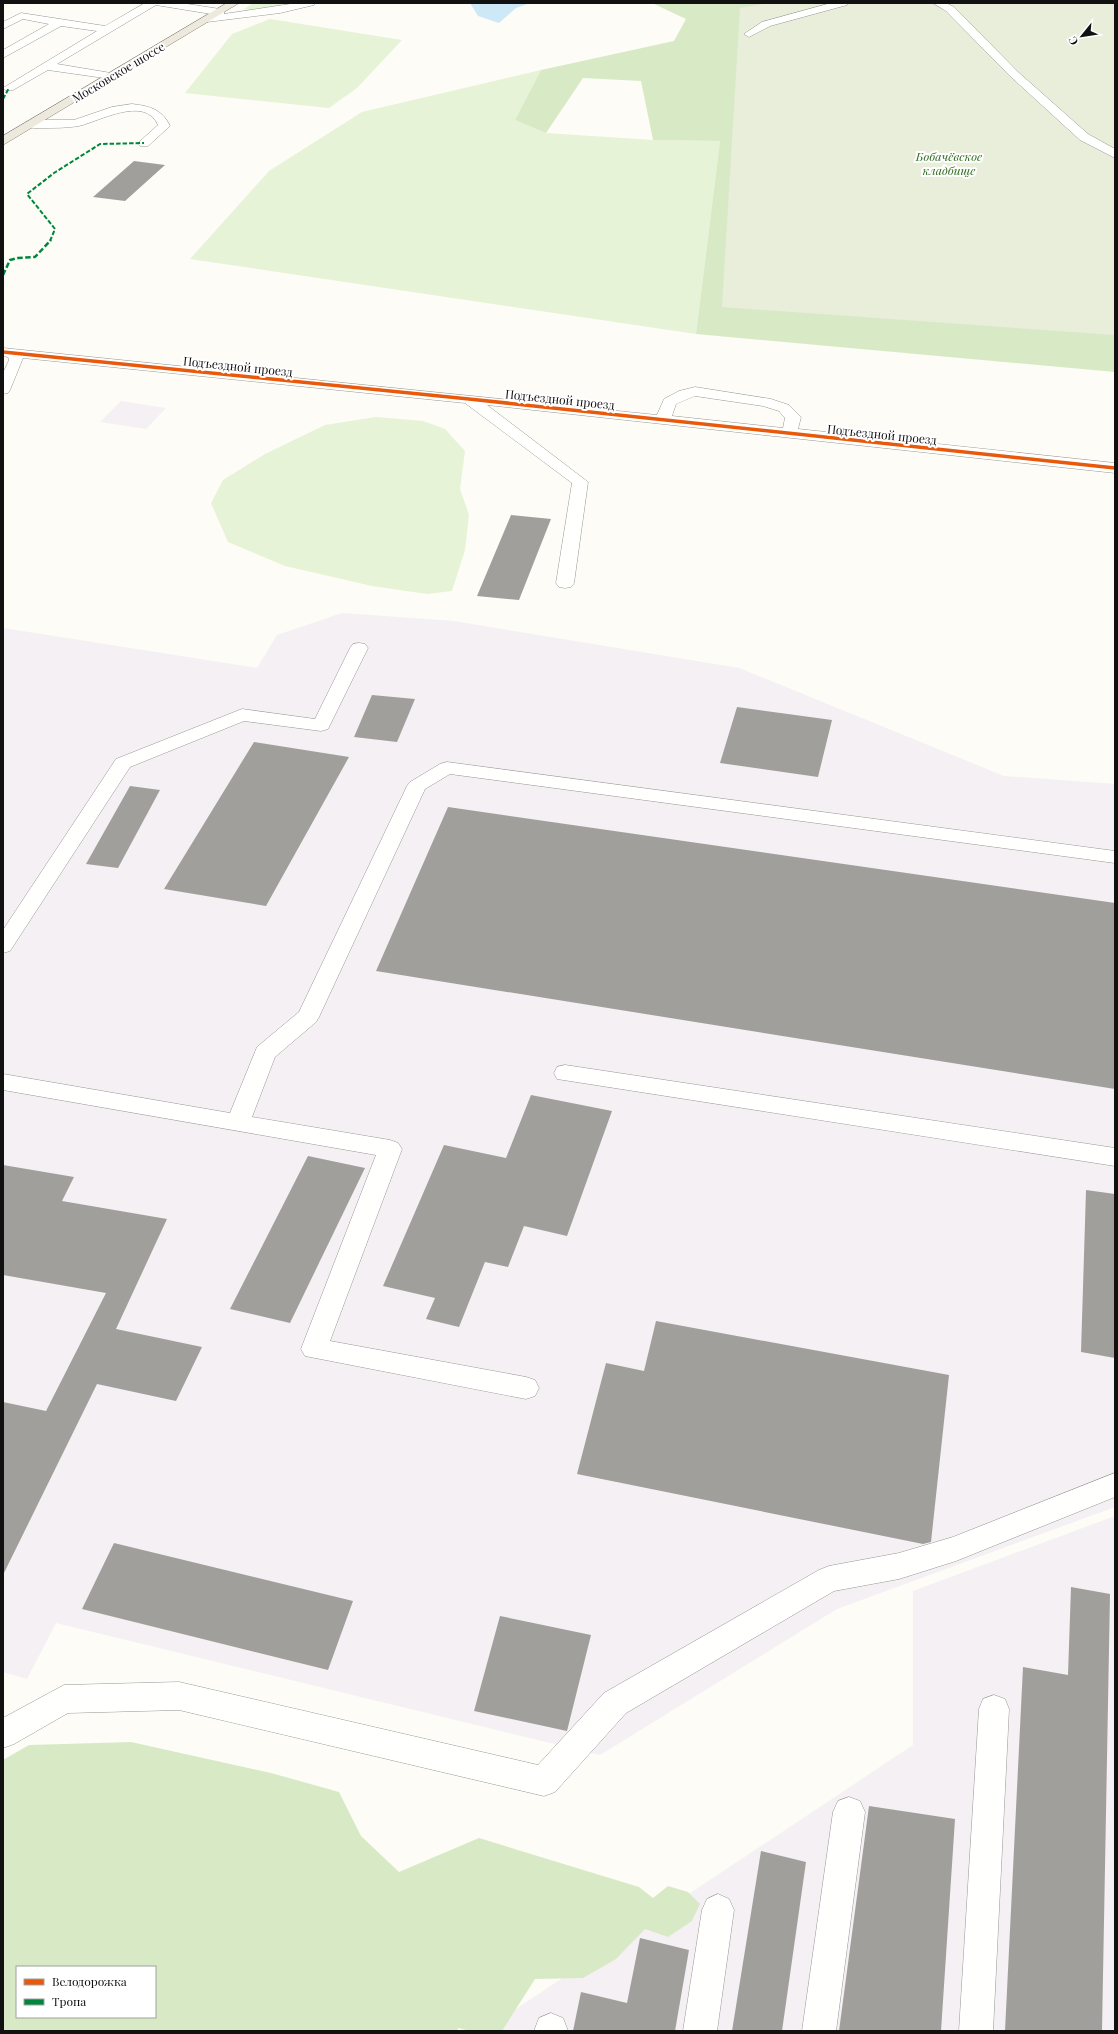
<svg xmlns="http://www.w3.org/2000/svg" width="1118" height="2034" font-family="'Playfair Display',serif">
  <rect width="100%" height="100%" fill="#fdfcf7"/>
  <path fill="#f5f0f3" d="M121,401L166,408L146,429L100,422Z
    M342,613L454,621L739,668L1004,776L1115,784V1507L837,1609L600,1755L56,1623L27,1679L3,1672V628L257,668L277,635Z
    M1115,1516V2031H483L913,1745V1591Z"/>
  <path fill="#e7f3d7" d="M253,3H285C274,10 257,12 244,9Z
    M270,19L402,40L357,88L329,108L185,93L232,34Z
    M541,70L515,120L546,133L653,140L720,141L696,334L190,259L269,171L362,112Z
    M376,417L423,421L445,429L465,451L460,489L469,515L465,550L452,591L427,594L372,586L285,566L228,542L211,503L223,480L265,454L325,425Z"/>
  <path fill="#d8eac5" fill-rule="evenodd" d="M652,3H1115V372L696,334L720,141L653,140L641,81L583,78L546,133L515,120L541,70L674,41L686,19Z
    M131,1742L271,1773L339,1792L361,1836L399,1872L479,1838L639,1887L653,1898L668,1886L688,1892L700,1904L692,1921L668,1937L645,1929L616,1959L583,1978L535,1979L502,2031H470L458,2028L457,2031H3V1760L29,1745ZM17,1967H155V2017H17Z"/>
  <path fill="#e9eedb" d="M770,3H1115V335L722,307L740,8Z"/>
  <path fill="#cde8f7" d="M470,3H530L516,8L499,23L478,16Z"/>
  <path fill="#a19f9c" d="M134,161L165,165L125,201L93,197Z
    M511,515L551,519L519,600L477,596Z
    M372,695L415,699L397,742L354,737Z
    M737,707L832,720L818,777L720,763Z
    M254,742L349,757L266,906L164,889Z
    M130,786L160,790L118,868L86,864Z
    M448,807L1115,903V1089L376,971Z
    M531,1095L612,1111L567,1236L524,1226L508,1267L485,1262L459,1327L426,1319L435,1298L383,1286L444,1145L506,1158Z
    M308,1156L365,1168L290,1323L230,1309Z
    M3,1165L74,1177L62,1201L167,1219L116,1329L202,1347L176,1401L97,1384L3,1575V1402L46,1411L106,1293L3,1275Z
    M1086,1190L1115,1194V1358L1081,1352Z
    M656,1321L949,1375L931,1542L923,1544L577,1474L606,1363L644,1371Z
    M114,1543L353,1601L328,1670L82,1609Z
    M1071,1587L1110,1594L1102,2031H1005L1023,1667L1068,1675Z
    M500,1616L591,1635L567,1731L474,1711Z
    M869,1806L955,1819L941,2031H839Z
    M761,1851L806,1862L782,2031H732Z
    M640,1938L689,1950L675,2031H573L581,1992L627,2003Z"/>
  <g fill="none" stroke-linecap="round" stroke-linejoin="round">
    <defs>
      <path id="minor" d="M145,3H181L220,9L224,10V14L297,3H315L314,5L280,13L207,22L202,19L203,17L217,15L156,5L57,64L111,73L117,76L115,78L111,79L48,70L13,90H5L3,88L97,31L61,26L3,58V50L49,24L23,19L3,29V22L21,13L105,26Z
        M831,3H848L847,5L770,26L749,37L744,34L762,22Z
        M933,3H946L954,7L1018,72L1088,134L1115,149V158L1080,140L1010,76L946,11Z
        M132,104C149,106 162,109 170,126L148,146H140L138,143L158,125C145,95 100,121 79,126C67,128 55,128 42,128C36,128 29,129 25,124L31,120H74L112,107Z
        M3,348L657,415L664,399L679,391L695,387L771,399L789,405L801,417L798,429L1115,463V473L487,405L588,482L574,583L571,587L565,588L559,587L556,583L572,483L465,403L23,358L10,390L8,393L3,394V373L9,360L8,357L3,356ZM695,396L763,406L779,411L785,418L783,428L672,416L676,404Z
        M359,643L365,644L368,648L328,729L321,731L244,721L130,767L10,951L3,953V930L116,759L242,709L315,719L350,648L353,644Z
        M447,762L1115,851V863L450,774L425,789L319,1017L316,1022L275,1057L252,1117L390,1140L398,1143L402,1149L330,1341L526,1377L535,1380L539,1388L535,1396L526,1399L305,1356L301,1349L376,1155L3,1090V1074L230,1113L257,1047L299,1012L407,786L410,782L440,764Z
        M565,1065L1115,1148V1166L557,1079L554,1073L557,1067Z
        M1115,1473V1497L956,1561L899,1579L834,1591L626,1713L555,1792L544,1796L179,1710L68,1713L14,1744L3,1748V1718L64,1685L179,1682L538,1765L604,1693L819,1570L829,1566L899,1553L953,1537Z
        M994,1695L1005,1699L1009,1709L993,2031H959L979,1709L983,1699Z
        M849,1797L860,1801L865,1812L836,2031H802L833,1812L838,1801Z
        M718,1894L729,1899L734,1910L717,2031H683L702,1910L707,1899Z
        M551,2013L563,2018L568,2031H534L539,2018Z"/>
      <path id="major" d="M227,3H239L3,145V136Z"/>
    </defs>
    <use href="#minor" stroke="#979795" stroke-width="1"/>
    <use href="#major" stroke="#858482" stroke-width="1"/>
    <use href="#minor" fill="#fffffe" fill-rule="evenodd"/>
    <use href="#major" fill="#ede9dc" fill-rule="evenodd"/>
    <path stroke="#00873e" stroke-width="2" stroke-dasharray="4.5 2" stroke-linecap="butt" d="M3,99L9,88
      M50,241L55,229L27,194L54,173L100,144L144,143"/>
    <path stroke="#00873e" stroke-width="2.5" stroke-dasharray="5.5 2.5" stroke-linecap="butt" d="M3,275L10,260L18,258L35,257L51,240"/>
    <defs>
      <path id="cycleway" d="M3,352L469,399L1115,468"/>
    </defs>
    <use href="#cycleway" stroke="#fff" stroke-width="5"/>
    <use href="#cycleway" stroke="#e8590c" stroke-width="3.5"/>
  </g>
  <g text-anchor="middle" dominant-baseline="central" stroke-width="4" stroke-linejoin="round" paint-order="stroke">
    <g font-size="12" fill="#111" stroke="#fff">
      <text transform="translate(118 72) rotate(-31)">Московское шоссе</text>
      <text transform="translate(238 366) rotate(6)">Подъездной проезд</text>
      <text transform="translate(560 399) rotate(6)">Подъездной проезд</text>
      <text transform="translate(882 434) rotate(6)">Подъездной проезд</text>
    </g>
    <g font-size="12" font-style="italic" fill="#2f6b1f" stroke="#fff">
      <text x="949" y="156">Бобачёвское<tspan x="949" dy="14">кладбище</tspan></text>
    </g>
  </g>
  <rect width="1118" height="2034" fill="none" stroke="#111111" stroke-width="8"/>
  <rect x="16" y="1966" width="140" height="52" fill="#ffffff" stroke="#a0a0a0"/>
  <rect x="24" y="1979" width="20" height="6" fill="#e8590c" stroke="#a0a0a0"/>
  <text x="52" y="1986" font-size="12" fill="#111111">Велодорожка</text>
  <rect x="24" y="1999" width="20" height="6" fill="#00873e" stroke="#a0a0a0"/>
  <text x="52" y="2006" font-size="12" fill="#111111">Тропа</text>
  <g transform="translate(1082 36) rotate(240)" stroke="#ffffff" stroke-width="3" paint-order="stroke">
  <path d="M0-3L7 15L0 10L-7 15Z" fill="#111111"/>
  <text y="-6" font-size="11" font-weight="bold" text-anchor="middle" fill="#111111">С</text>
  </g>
</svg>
